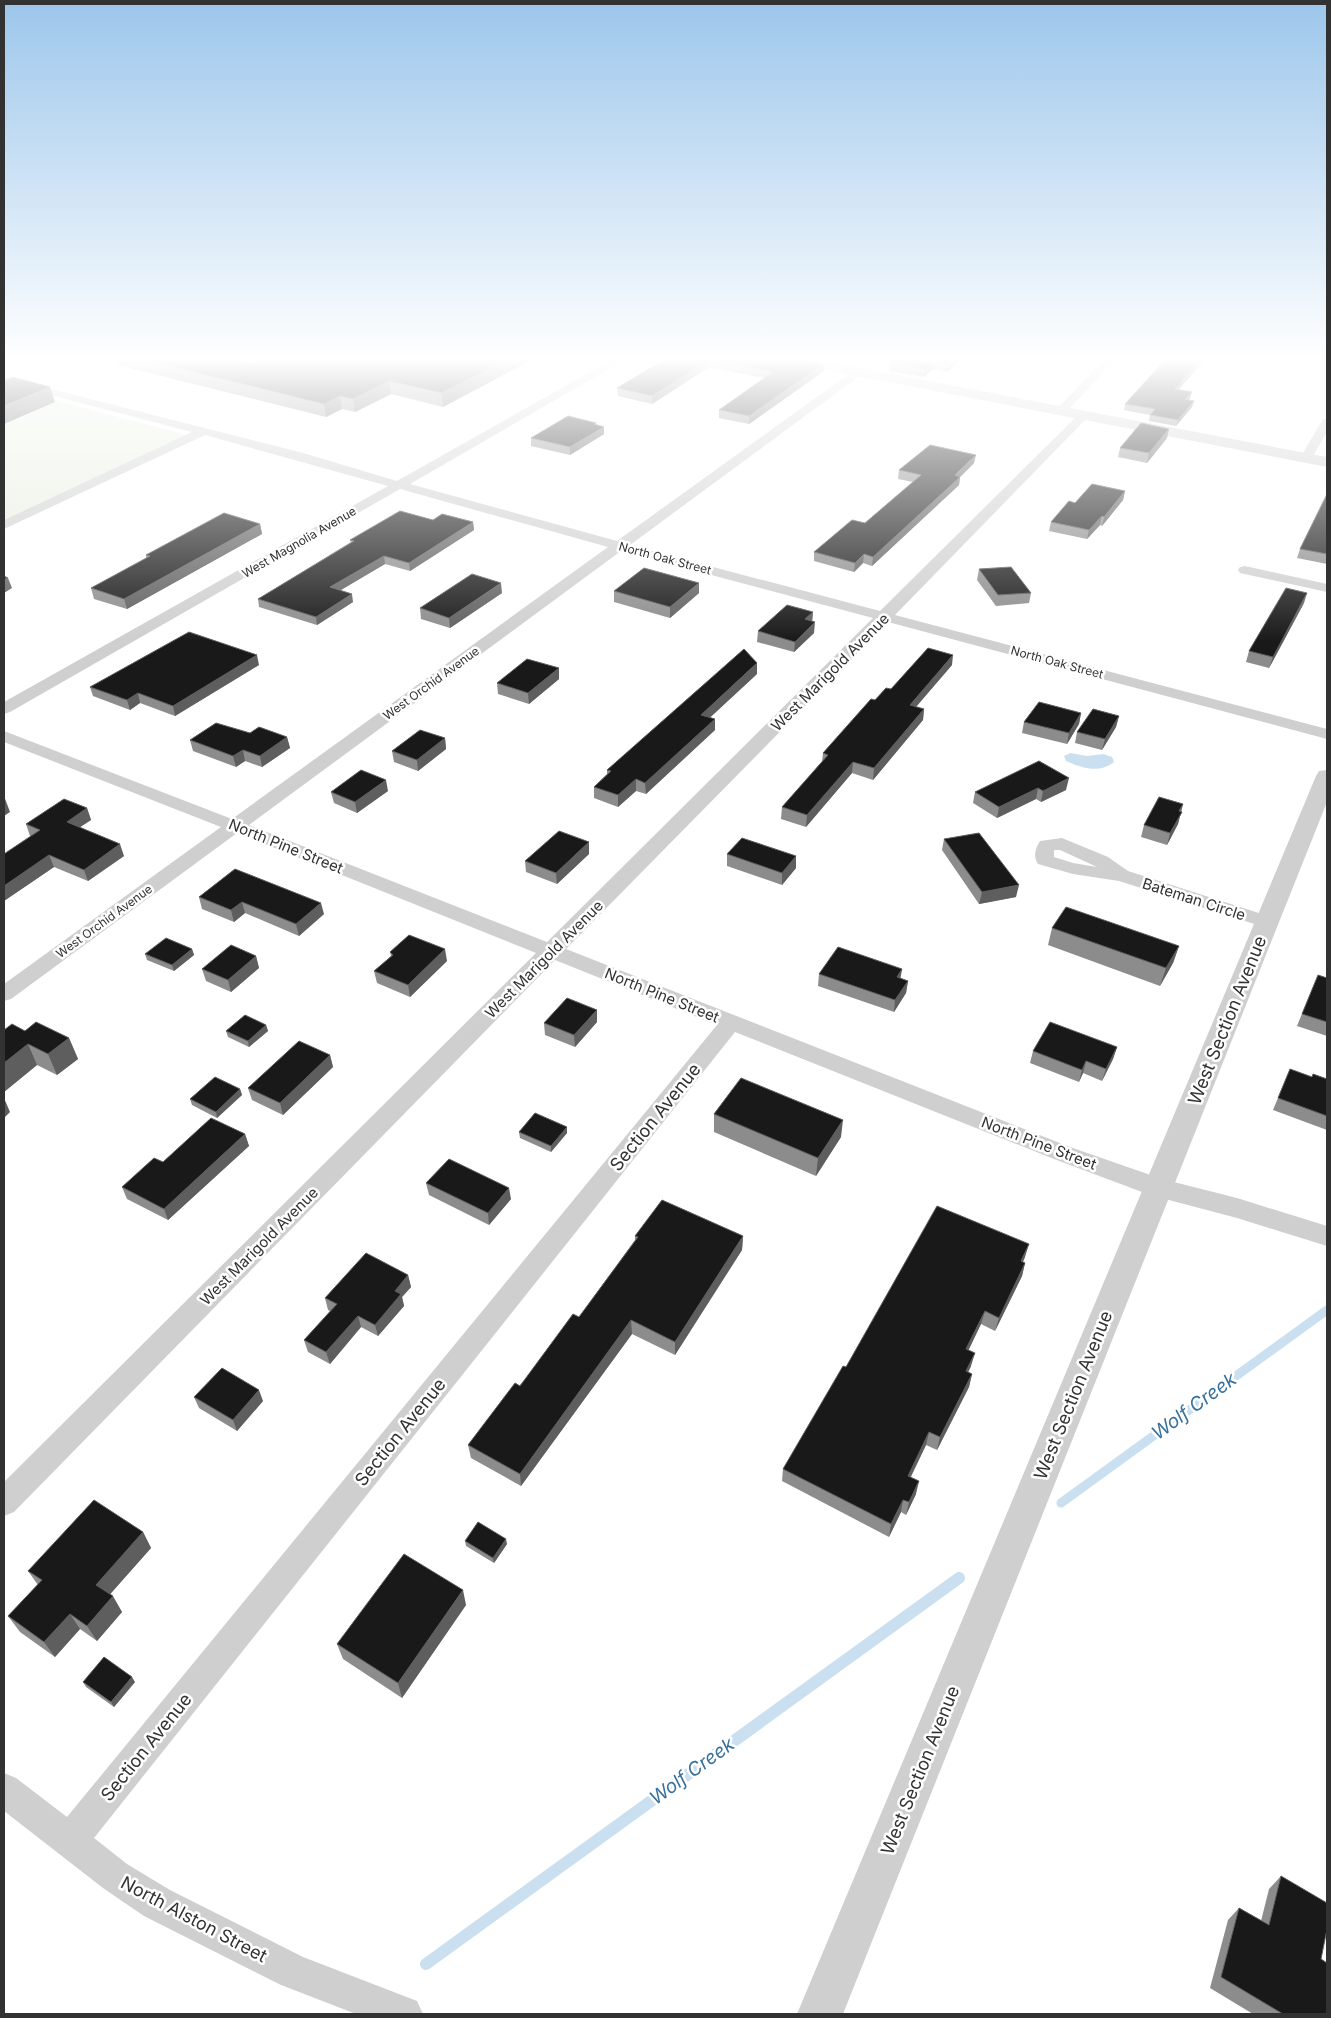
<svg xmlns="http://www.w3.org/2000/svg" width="1331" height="2018" font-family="Inter,sans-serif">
  <rect width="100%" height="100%" fill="#fff"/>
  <path fill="#e7efdf" d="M23,392L187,435L4,520V399Z"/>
  <path fill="#cae0f0" d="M1070,753L1087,756L1103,754L1112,757L1114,762C1099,774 1082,768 1066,761L1064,756Z"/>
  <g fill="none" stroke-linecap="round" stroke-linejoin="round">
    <path stroke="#cae0f0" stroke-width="9" d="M1061,1503L1327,1310"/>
    <path stroke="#cae0f0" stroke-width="12" d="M426,1964L959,1578"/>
    <path fill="#cfcfcf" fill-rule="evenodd" d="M613,359H626L410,484L617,541L854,370H862L864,372L862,374L630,545L880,611L1080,413H1088L1090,415L1088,417L895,615L1327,729V739L888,622L566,949L1070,1147L1162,1179L1237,1198L1327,1226V1246L1237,1218L1150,1195L1054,1159L735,1032L94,1838L127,1864L170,1890L303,1957L417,2001L423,2014H356L281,1985L144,1916L103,1888L4,1811V1773L16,1778L67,1817L717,1025L555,960L14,1512L4,1516V1482L536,953L237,833L11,999L4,1001V984L221,827L4,742V731L232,819L608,547L400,489L10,712L4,714V702L388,486L205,435L4,529V520L192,432L4,383V377L303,453L397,481ZM621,551L873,618L547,942L249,825Z
      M1105,359H1116L1065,413H1057L1055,411L1057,409Z
      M1323,419H1327V432L1310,461H1302L1300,458Z
      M1245,566L1327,584V592L1240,573L1238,570L1240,567Z
      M1062,838L1108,857L1128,871L1274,918L1277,922L1274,926L1267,928L1119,881L1073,874L1038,864C1033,856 1035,849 1040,841ZM1054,850H1060L1097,867L1073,863L1054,857Z"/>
    <path fill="#cfcfcf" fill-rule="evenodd" d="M784,359H813L1327,457V467L791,363Z
      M1327,770V802L843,2014H797L1316,776L1319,771Z"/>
  </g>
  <path fill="#8c8c8c" d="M116,359H234L250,363L533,359L443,407L391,394L355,412L342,409L326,417L117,365Z
    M665,359H801L824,371L749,424L719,418V410L764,378L709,367L652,404L618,396L617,388Z
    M824,359H840L837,362Z
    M962,359L947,372L933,369L924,377L889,371L890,362Z
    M1166,359H1205L1179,389L1190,398L1189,400L1192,407L1176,426L1149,421L1150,415L1124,410L1125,404Z
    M596,423V425L604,427V434L570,455L531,446V438Z
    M1169,429L1167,438L1147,463L1118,457L1120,448Z
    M974,463L960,477L959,485L872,566L863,563L854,572L814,561V552L865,523L913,482L898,479L899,470Z
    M1125,491L1123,500L1102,526L1100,525L1087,539L1049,531L1051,522Z
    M1327,494V564L1297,558L1300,549Z
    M433,520L473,522L474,530L410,571L385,564L340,590L353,602L317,625L259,607L258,599L351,542L350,540Z
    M260,524L262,534L127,609L94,599L91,588L146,559V555Z
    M979,569L1031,593L1029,603L996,606L977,580Z
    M614,591L699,593L670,618L614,602Z
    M502,593L450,628L421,619L420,608Z
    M1304,603L1269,668L1246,662L1249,651Z
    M813,612L812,621L814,633L794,652L757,642L758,631Z
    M259,665L175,716L140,703L130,710L93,696L90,687Z
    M952,665L916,707L924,709L923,720L873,780L852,773L806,827L781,819L782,807L822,762L823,753L875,700L891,689Z
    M757,674L710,717L715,730L646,794L636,791L618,807L594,798V787L607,774V770Z
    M559,679L529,704L498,694L497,683Z
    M1081,713L1079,724L1067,744L1022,733L1024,722Z
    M1119,716L1116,727L1102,750L1075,743L1077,732Z
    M287,737L290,748L262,767L245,761L236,767L193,751L190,740Z
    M445,738L446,749L418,771L394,762L392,751Z
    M1039,761L1066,790L1041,802L1036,799L997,818L973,803L975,792Z
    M388,791L357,813L334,803L331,792Z
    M1183,804L1178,824L1167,845L1141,837L1144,825Z
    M87,808L91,820L80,827L124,856L88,881L54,867L4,901V854L31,836H30L26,824Z
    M944,839L1016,897L979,904L942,850Z
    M589,854L557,884L526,872L525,861Z
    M727,854L796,856V868L782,885L727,866Z
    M235,869L324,914L299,936L245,913L234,922L202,909L199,897Z
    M1052,928L1179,946L1173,963L1160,986L1048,945Z
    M192,949L194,955L174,971L147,960L145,954Z
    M390,952L447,961L410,997L377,983L374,971L391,956Z
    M256,956L259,968L231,992L206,981L202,969Z
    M902,969L900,978L908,981L906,993L894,1012L818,986L819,974Z
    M1327,978V1036L1297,1026L1313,987Z
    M597,1022L575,1047L545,1035L544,1023Z
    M266,1025L268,1031L249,1047L228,1037L226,1031Z
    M4,1030L25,1031L69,1038L78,1059L57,1075L37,1065L4,1092Z
    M1117,1047L1113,1059L1102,1081L1083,1073L1079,1082L1030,1063L1033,1051Z
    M330,1055L333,1067L283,1115L252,1100L248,1088Z
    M1290,1069L1311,1077L1327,1079V1130L1273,1110Z
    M240,1089L242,1095L217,1118L192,1105L190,1099Z
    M714,1114L841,1137L816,1176L714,1132Z
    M519,1132L567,1133L551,1152L520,1138Z
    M245,1134L249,1146L168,1220L127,1199L122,1187Z
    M426,1183L511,1199L489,1225L429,1195Z
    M635,1236H743L742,1250L675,1355L632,1334L521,1486L471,1458L468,1445L579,1317L635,1240Z
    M1025,1257L1023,1262L1025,1263L1022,1276L995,1331L981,1324L968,1350L971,1366L968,1373L972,1374L969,1387L937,1450L926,1445L911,1477L916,1494L906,1515L901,1512L889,1537L782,1481L783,1469L846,1367Z
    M408,1275L411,1287L402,1297L404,1306L378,1336L361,1327L330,1364L308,1352L304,1340L330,1311L328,1310L325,1298Z
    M194,1397L263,1401L237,1431L199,1408Z
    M143,1532L151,1548L110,1594L122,1612L97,1641L80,1629L55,1657L20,1632L8,1616L38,1585L28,1571Z
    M465,1541L507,1544L494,1563L466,1546Z
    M466,1605L402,1698L343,1659L337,1644Z
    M83,1682H135L114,1707L86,1687Z
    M1281,1876L1321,1959L1327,2014H1253L1210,1988L1228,1920L1239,1908L1261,1921L1269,1889Z"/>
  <path fill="#5e5e5e" d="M508,359H533L443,407L442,393Z
    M953,359H962L947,372L948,364Z
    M1201,359H1205L1174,395L1175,389Z
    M709,360V367L652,404V396Z
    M934,361L933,369L924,377L925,369Z
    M824,364V371L749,424V416Z
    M389,381L391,394L355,412L353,399Z
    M50,387L55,402L4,424V406Z
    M1192,392L1190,398L1184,406L1185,399Z
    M340,396L342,409L326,417L324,404Z
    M1194,401L1192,407L1176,426L1178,420Z
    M604,427V434L570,455V447Z
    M1169,429L1167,438L1147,463L1149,453Z
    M976,455L974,463L960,477L959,485L872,566L873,557Z
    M1125,491L1123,500L1102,526L1104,517Z
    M1102,516L1100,525L1087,539L1089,530Z
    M473,522L474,530L410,571L409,563Z
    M260,524L262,534L127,609L124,599Z
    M864,554L863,563L854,572L855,563Z
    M384,556L385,564L331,596L330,587Z
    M8,578L12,588L4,593V580Z
    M501,583L502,593L450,628L449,618Z
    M699,583V593L670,618V607Z
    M1307,593L1304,603L1269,668L1273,657Z
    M352,594L353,602L317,625L316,617Z
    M813,612L812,623L805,619Z
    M815,622L814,633L794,652L795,642Z
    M257,655L259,665L175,716L173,706Z
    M953,655L952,665L908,716L910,705Z
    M757,663V674L701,726V715Z
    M559,668V679L529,704L528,693Z
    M138,693L140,703L130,710L127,700Z
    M924,709L923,720L873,780L874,768Z
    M1081,713L1079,724L1067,744L1069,733Z
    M1119,716L1116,727L1102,750L1105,739Z
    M715,719V730L646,794L645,783Z
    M287,737L290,748L262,767L260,756Z
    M445,738L446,749L418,771L417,760Z
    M243,750L245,761L236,767L233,756Z
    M853,762L852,773L806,827L807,815Z
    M1069,778L1066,790L1041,802L1043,791Z
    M636,779V791L618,807V795Z
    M386,780L388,791L357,813L355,802Z
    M1038,788L1036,799L997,818L999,807Z
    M4,796L10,812L4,816Z
    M1183,804L1178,824L1167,845L1170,833Z
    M87,808L91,820L71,833L67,822Z
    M589,842V854L557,884L556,873Z
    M120,844L124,856L88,881L84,870Z
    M49,855L54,867L4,901V886Z
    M796,856V868L782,885V873Z
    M1019,885L1016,897L979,904L982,892Z
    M242,902L245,913L234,922L231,910Z
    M321,903L324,914L299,936L296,924Z
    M1179,946L1173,963L1160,986L1166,968Z
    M192,949L194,955L174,971L172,965Z
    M445,949L447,961L410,997L408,985Z
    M256,956L259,968L231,992L228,980Z
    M902,969L900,981L897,977Z
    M908,981L906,993L894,1012L895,1000Z
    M597,1010V1022L575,1047L574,1035Z
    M266,1025L268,1031L249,1047L248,1041Z
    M69,1038L78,1059L57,1075L48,1054Z
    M28,1044L37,1065L4,1092V1063Z
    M1117,1047L1113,1059L1102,1081L1106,1069Z
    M330,1055L333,1067L283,1115L280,1103Z
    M1086,1061L1083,1073L1079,1082L1082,1070Z
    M240,1089L242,1095L217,1118L216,1112Z
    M4,1098L10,1112L4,1118Z
    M843,1120L841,1137L816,1176L818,1158Z
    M567,1127V1133L551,1152V1146Z
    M245,1134L249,1146L168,1220L164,1209Z
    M509,1188L511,1199L489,1225L488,1213Z
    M743,1236L742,1250L675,1355V1342Z
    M1029,1244L1025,1257L1017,1274L1021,1261Z
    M1025,1263L1022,1276L995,1331L999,1318Z
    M408,1275L411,1287L402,1297L404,1306L378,1336L375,1325L395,1291Z
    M985,1311L981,1324L963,1362L966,1349Z
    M358,1316L361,1327L330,1364L326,1352Z
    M631,1320L632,1334L521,1486L520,1474Z
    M975,1353L971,1366L962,1384L966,1371Z
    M972,1374L969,1387L937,1450L940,1437Z
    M259,1390L263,1401L237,1431L233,1420Z
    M929,1432L926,1445L905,1488L908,1476Z
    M919,1481L916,1494L906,1515L909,1502Z
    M903,1500L901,1512L889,1537L891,1524Z
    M143,1532L151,1548L105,1600L96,1585Z
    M506,1539L507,1544L494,1563L493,1558Z
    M463,1590L466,1605L402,1698L398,1683Z
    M113,1596L122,1612L97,1641L87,1626Z
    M70,1614L80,1629L55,1657L44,1642Z
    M132,1677L135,1682L114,1707L111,1702Z"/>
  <path fill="#191919" stroke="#5e5e5e" d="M141,359H234L250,363L259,359H508L442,393L389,381L353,399L340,396L324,404Z
    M665,359H801L824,364L749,416L719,410L773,372L709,360L652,396L617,388Z
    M894,359H953L948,364L934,361L925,369L890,362Z
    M1166,359H1201L1175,389L1192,392L1185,399L1194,401L1178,420L1150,415L1155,409L1125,404Z
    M13,377L50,387L4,406V381Z
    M568,416L596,423L594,424L604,427L570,447L531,438Z
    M1141,423L1169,429L1149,453L1120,448Z
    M930,445L976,455L955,475L960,477L873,557L864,554L855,563L814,552L852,520L865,523L921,475L899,470Z
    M1092,484L1125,491L1104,517L1102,516L1089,530L1051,522L1069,501L1075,503Z
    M1327,494V554L1300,549Z
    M400,511L433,520L442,514L473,522L409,563L384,556L330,587L352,594L316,617L258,599L354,541L350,540Z
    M224,513L260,524L124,599L91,588L150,556L146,555Z
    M1011,567L1031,593L998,595L979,569Z
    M644,568L699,583L670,607L614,591Z
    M472,574L501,583L449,618L420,608Z
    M4,576L8,578L4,580Z
    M1286,588L1307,593L1273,657L1249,651Z
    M787,605L813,612L805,619L815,622L795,642L758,631Z
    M189,632L257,655L173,706L138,693L127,700L90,687Z
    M928,648L953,655L910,705L924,709L874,768L853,762L807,815L782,807L828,755L823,753L871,699L875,700L886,688L891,689Z
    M744,649L757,663L701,715L715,719L645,783L636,779L618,795L594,787L611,771L607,770Z
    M527,659L559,668L528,693L497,683Z
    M1039,702L1081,713L1069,733L1024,722Z
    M1093,709L1119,716L1105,739L1077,732Z
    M216,723L250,733L259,727L287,737L260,756L243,750L233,756L190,740Z
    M420,730L445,738L417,760L392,751Z
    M1039,761L1069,778L1043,791L1038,788L999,807L975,792Z
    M361,770L386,780L355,802L331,792Z
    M1159,797L1183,804L1179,811L1182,812L1170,833L1144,825Z
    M64,799L87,808L67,822L120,844L84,870L49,855L4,886V854L40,830L26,824Z
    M559,831L589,842L556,873L525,861Z
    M979,833L1019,885L982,892L944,839Z
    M742,838L796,856L782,873L727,854Z
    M235,869L321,903L296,924L242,902L231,910L199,897Z
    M1066,907L1179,946L1166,968L1052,928Z
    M409,935L445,949L408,985L374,971L393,955L390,952Z
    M166,938L192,949L172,965L145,954Z
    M231,945L256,956L228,980L202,969Z
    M838,947L902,969L897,977L908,981L895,1000L819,974Z
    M1318,975L1327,978V1022L1302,1014Z
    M567,998L597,1010L574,1035L544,1023Z
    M245,1015L266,1025L248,1041L226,1031Z
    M36,1022L69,1038L48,1054L28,1044L4,1063V1030L12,1024L25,1031Z
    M1050,1022L1117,1047L1106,1069L1086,1061L1082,1070L1033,1051Z
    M299,1041L330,1055L280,1103L248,1088Z
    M1290,1069L1312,1077L1313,1074L1327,1079V1116L1278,1098Z
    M215,1077L240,1089L216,1112L190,1099Z
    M741,1078L843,1120L818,1158L714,1114Z
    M535,1113L567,1127L551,1146L519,1132Z
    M211,1118L245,1134L164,1209L122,1187L154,1158L163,1162Z
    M449,1159L509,1188L488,1213L426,1183Z
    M662,1200L743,1236L675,1342L631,1320L520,1474L468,1445L515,1383L520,1386L573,1314L579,1317L638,1237L635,1236Z
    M937,1206L1029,1244L1021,1261L1025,1263L999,1318L985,1311L966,1349L975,1353L966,1371L972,1374L940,1437L929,1432L908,1476L919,1481L909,1502L903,1500L891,1524L783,1469L843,1366L846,1367Z
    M366,1253L408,1275L395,1291L401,1294L375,1325L358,1316L326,1352L304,1340L337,1304L325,1298Z
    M222,1368L259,1390L233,1420L194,1397Z
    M94,1500L143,1532L96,1585L113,1596L87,1626L70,1614L44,1642L8,1616L42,1580L28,1571Z
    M478,1522L506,1539L493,1558L465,1541Z
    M404,1554L463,1590L398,1683L337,1644Z
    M104,1657L132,1677L111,1702L83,1682Z
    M1281,1876L1327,1903V1929L1321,1959L1327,1963V2014H1283L1221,1977L1239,1908L1269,1925Z"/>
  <linearGradient id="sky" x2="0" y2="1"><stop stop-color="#9cc6eb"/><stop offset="0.56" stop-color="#fff"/><stop offset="1" stop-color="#fff" stop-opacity="0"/></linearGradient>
  <rect width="1331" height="642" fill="url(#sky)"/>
  <g text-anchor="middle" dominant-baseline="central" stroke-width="5" stroke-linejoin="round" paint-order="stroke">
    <g font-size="12" fill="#323232" stroke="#fff">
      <text transform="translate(299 542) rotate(-30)">West Magnolia Avenue</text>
      <text transform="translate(665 558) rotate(15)">North Oak Street</text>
      <text transform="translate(1057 662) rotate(15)">North Oak Street</text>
      <text transform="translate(431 683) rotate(-36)">West Orchid Avenue</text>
      <text transform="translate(104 921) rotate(-36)">West Orchid Avenue</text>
    </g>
    <g font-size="15" fill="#323232" stroke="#fff">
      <text transform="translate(830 672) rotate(-45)">West Marigold Avenue</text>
      <text transform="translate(286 846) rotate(22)">North Pine Street</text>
      <text transform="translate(1194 899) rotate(18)">Bateman Circle</text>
      <text transform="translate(544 959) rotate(-45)">West Marigold Avenue</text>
      <text transform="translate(662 995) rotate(22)">North Pine Street</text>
      <text transform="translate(1039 1143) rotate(21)">North Pine Street</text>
      <text transform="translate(259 1246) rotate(-45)">West Marigold Avenue</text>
    </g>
    <g font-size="18" fill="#323232" stroke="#fff">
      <text transform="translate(1227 1020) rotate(-68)">West Section Avenue</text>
      <text transform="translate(655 1117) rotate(-51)">Section Avenue</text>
      <text transform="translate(1073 1395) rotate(-68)">West Section Avenue</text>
      <text transform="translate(400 1432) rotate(-51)">Section Avenue</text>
      <text transform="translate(146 1747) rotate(-51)">Section Avenue</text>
      <text transform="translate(920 1770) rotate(-68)">West Section Avenue</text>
      <text transform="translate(194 1919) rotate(28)">North Alston Street</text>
    </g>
    <g font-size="19" font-style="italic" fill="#37719d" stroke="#fff">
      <text transform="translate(1194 1406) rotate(-36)">Wolf Creek</text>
      <text transform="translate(692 1771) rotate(-36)">Wolf Creek</text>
    </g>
  </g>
  <rect width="1331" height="2018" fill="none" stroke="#323232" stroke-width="10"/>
</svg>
